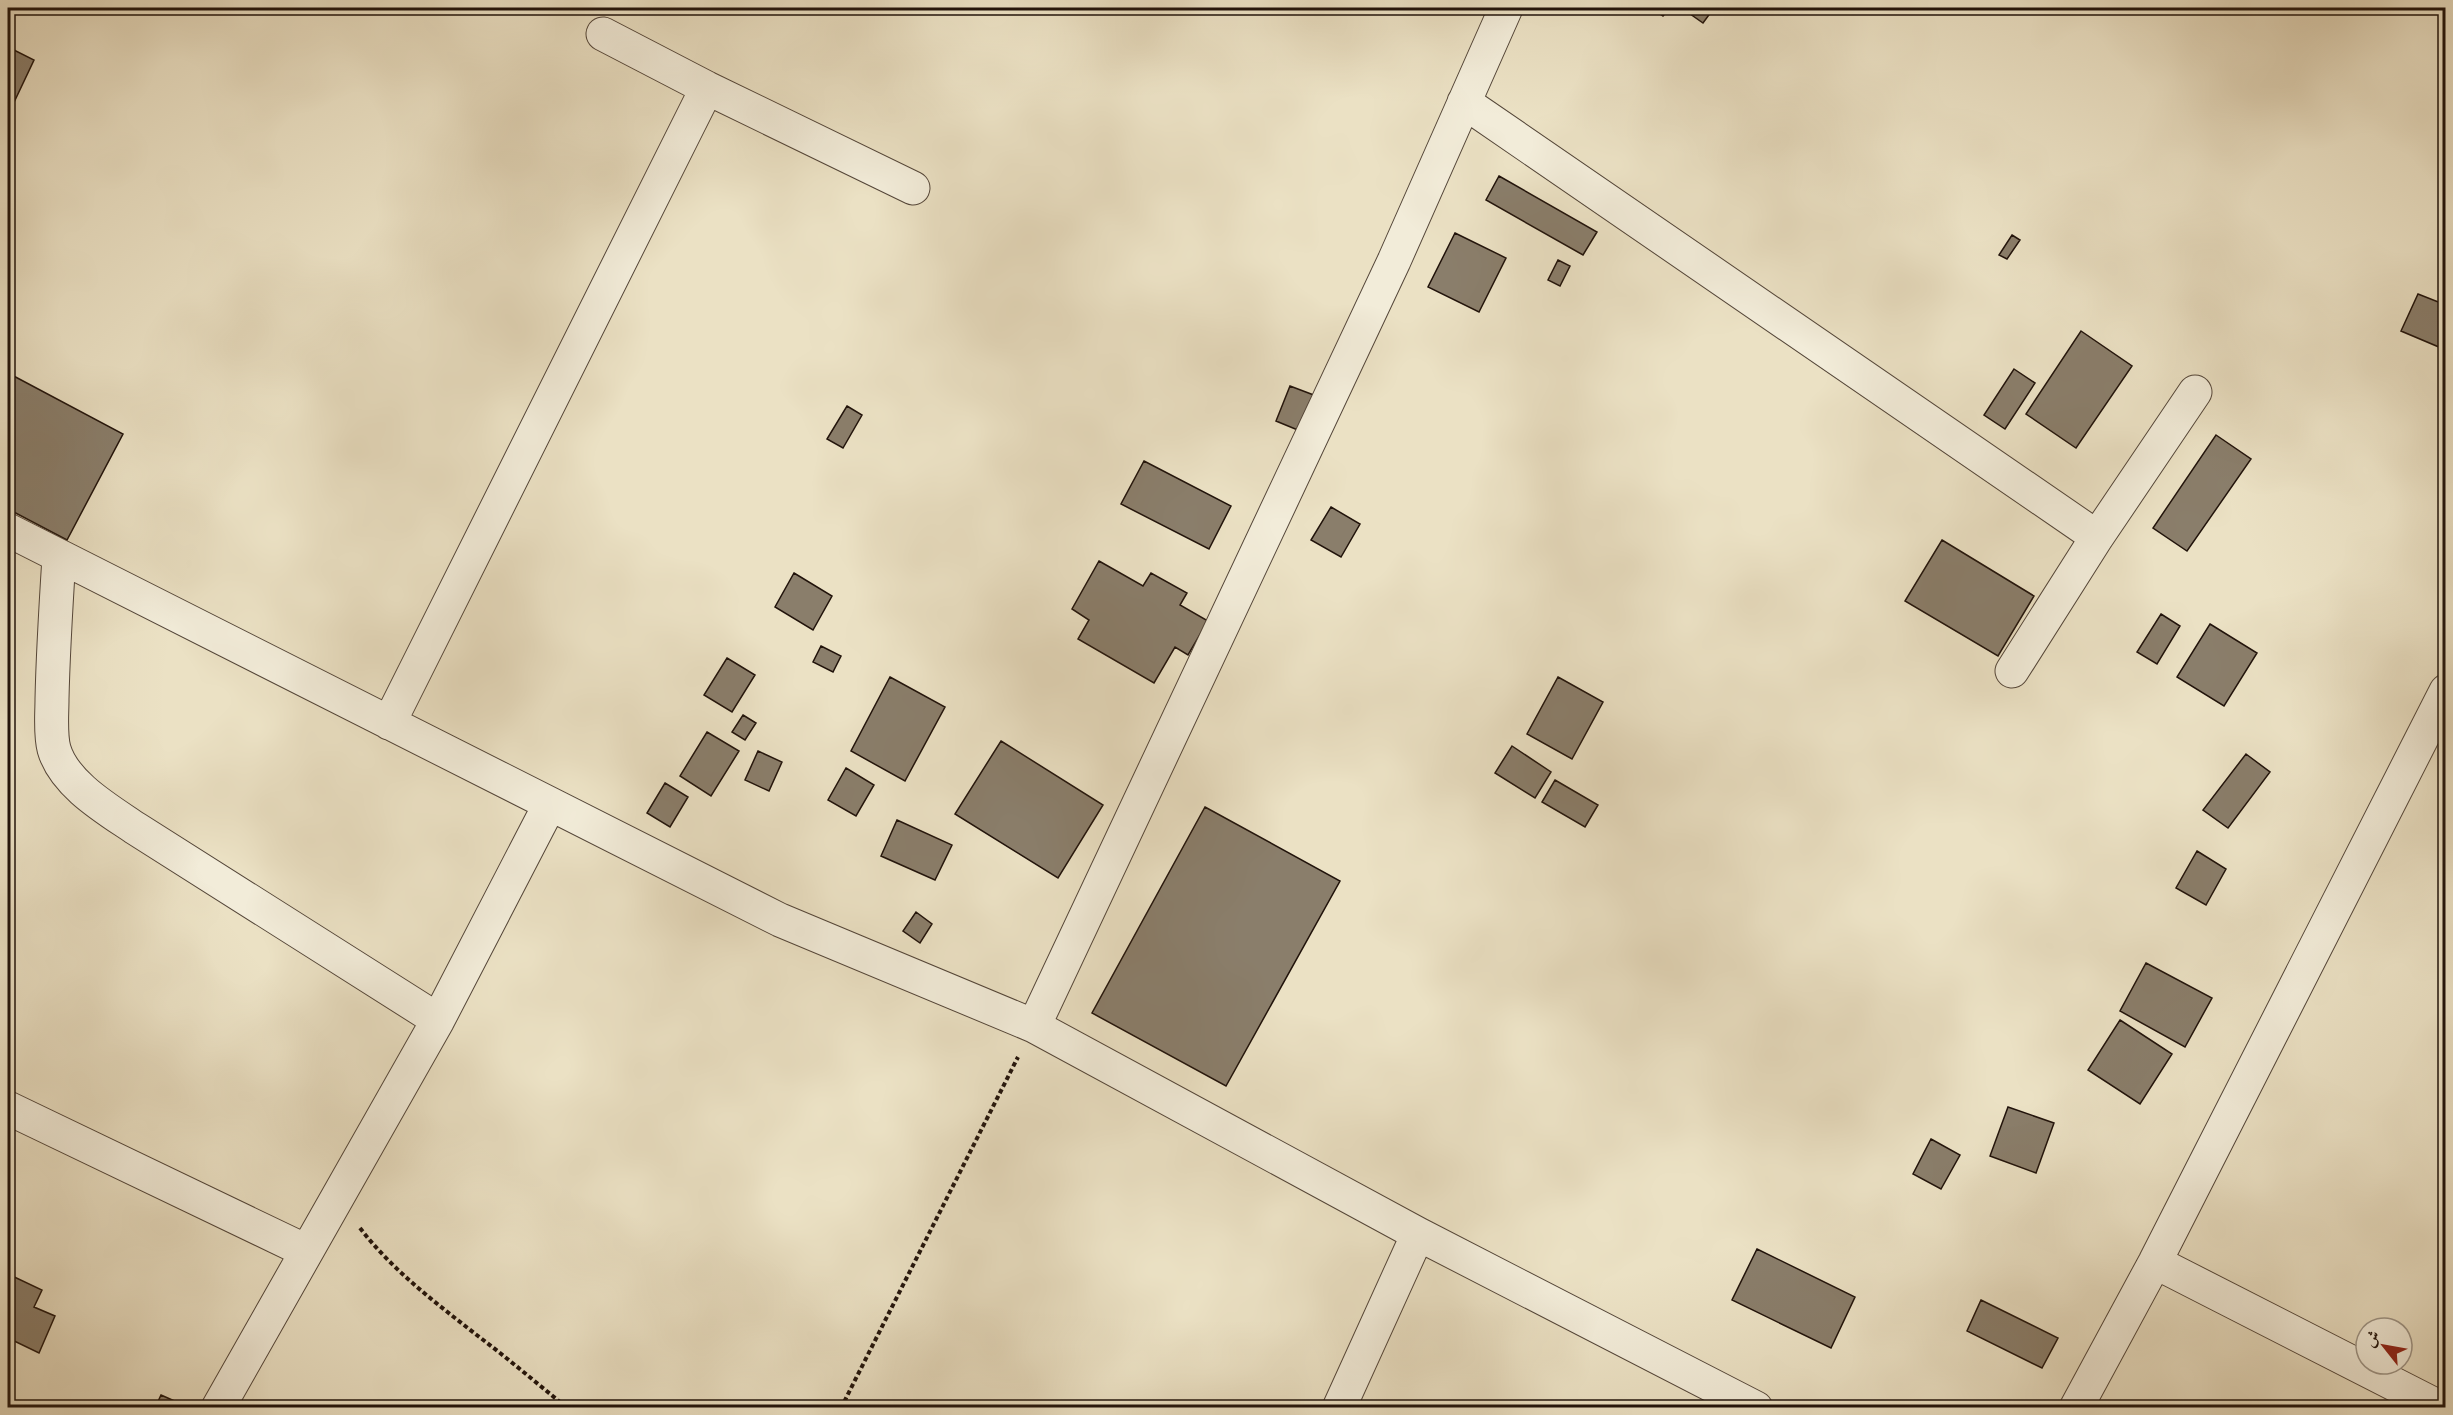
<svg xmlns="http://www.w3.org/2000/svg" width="2453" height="1415" font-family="'Libre Bodoni',Amiri,serif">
  <rect width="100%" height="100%" fill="#ebe1c4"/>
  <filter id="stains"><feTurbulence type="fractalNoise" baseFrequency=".00333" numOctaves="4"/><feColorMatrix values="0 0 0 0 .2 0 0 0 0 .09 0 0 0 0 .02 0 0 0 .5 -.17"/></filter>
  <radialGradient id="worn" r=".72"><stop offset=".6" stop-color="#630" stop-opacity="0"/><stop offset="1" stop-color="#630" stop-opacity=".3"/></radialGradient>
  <path fill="#8a7e6b" stroke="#21130b" stroke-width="1.5" d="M1651,8H1670L1663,16Z
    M1684,8H1714L1703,23L1683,9Z
    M8,47L34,60L8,115Z
    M1499,176L1597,232L1583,255L1486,200Z
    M1455,233L1506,258L1479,312L1428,287Z
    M2012,235L2020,240L2007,259L1999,255Z
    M1558,260L1570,266L1560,286L1548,280Z
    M2418,294L2446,305V350L2401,331Z
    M2081,331L2132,366L2076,448L2026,414Z
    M2014,369L2035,383L2005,429L1984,415Z
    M8,373L123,434L67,540L8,509Z
    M1290,386L1319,397L1305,433L1276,421Z
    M847,406L862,415L843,448L827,439Z
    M2216,435L2251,459L2187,551L2153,528Z
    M1144,461L1231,506L1209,549L1121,504Z
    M1331,507L1360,524L1341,557L1311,540Z
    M1942,540L2034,596L1998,656L1905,601Z
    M1099,561L1143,586L1151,573L1187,593L1180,605L1208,621L1188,655L1175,647L1154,683L1078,639L1089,620L1072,609Z
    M794,573L832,596L813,630L775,607Z
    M2161,614L2180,626L2157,664L2137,652Z
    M2210,624L2257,653L2224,706L2177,677Z
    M821,646L841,656L833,672L813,662Z
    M727,658L755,675L732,712L704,695Z
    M890,677L945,707L905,781L851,751Z
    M1558,677L1603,702L1572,759L1527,734Z
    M743,715L756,723L745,740L732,732Z
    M707,732L739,751L711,796L680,776Z
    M1001,741L1103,805L1058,878L955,814Z
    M1512,746L1551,772L1535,798L1495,773Z
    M758,751L782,762L769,791L745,780Z
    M2246,754L2270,772L2228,828L2203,810Z
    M846,768L874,785L856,816L828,800Z
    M1555,780L1598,805L1585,827L1542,802Z
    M665,783L688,797L670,827L647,813Z
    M1205,807L1340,881L1226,1086L1092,1013Z
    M897,820L952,845L935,880L881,856Z
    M2197,851L2226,869L2206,905L2176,888Z
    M916,912L932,924L920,943L903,931Z
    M2146,963L2212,998L2185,1047L2120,1011Z
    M2120,1020L2172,1054L2140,1104L2088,1070Z
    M2008,1107L2054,1123L2036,1173L1990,1156Z
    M1931,1139L1960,1155L1941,1189L1913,1174Z
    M1757,1249L1855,1297L1831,1348L1732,1300Z
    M8,1274L42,1290L34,1307L55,1316L39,1353L8,1338Z
    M1981,1300L2058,1338L2042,1368L1967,1331Z
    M161,1395L188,1407L155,1408Z"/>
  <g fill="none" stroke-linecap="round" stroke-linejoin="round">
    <defs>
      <path id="minor" d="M603,34L707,88L913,188
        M1464,102L2097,537
        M8,530L780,920L1034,1026L1418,1234L1756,1408
        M59,557C56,604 53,651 52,699C52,714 50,734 54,749C64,784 107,809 135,828L438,1020
        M2012,671L2097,537L2195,392
        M389,723L707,88
        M1034,1026L1394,261L1506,8
        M8,1108L306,1251
        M2155,1262L2441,1408
        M218,1408L438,1020L550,804
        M1339,1408L1418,1234
        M2076,1408L2155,1262L2446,691"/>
    </defs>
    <use href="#minor" stroke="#544639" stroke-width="35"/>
    <path stroke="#21130b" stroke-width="4" stroke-dasharray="4.5 3" stroke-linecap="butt" d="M360,1228C393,1271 436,1303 478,1336C506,1357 533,1380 560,1402L564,1408
      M841,1408L1018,1057"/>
    <use href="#minor" stroke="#f2ecd9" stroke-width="33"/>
  </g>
  <rect width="2453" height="1415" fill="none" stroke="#ebe1c4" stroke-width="30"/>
  <rect x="9" y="9" width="2435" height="1397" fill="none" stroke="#21130b" stroke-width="3"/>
  <rect x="15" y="15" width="2423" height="1385" fill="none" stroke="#21130b" stroke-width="1.5"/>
  <g transform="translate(2384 1346) rotate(301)"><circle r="28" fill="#f2ecd9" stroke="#9e9587" stroke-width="1.5"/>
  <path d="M0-4.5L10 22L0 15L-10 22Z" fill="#8f2418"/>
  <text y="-9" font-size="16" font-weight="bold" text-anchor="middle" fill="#21130b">ش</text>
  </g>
  <rect width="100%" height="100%" filter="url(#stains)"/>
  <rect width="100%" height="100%" fill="url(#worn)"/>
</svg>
